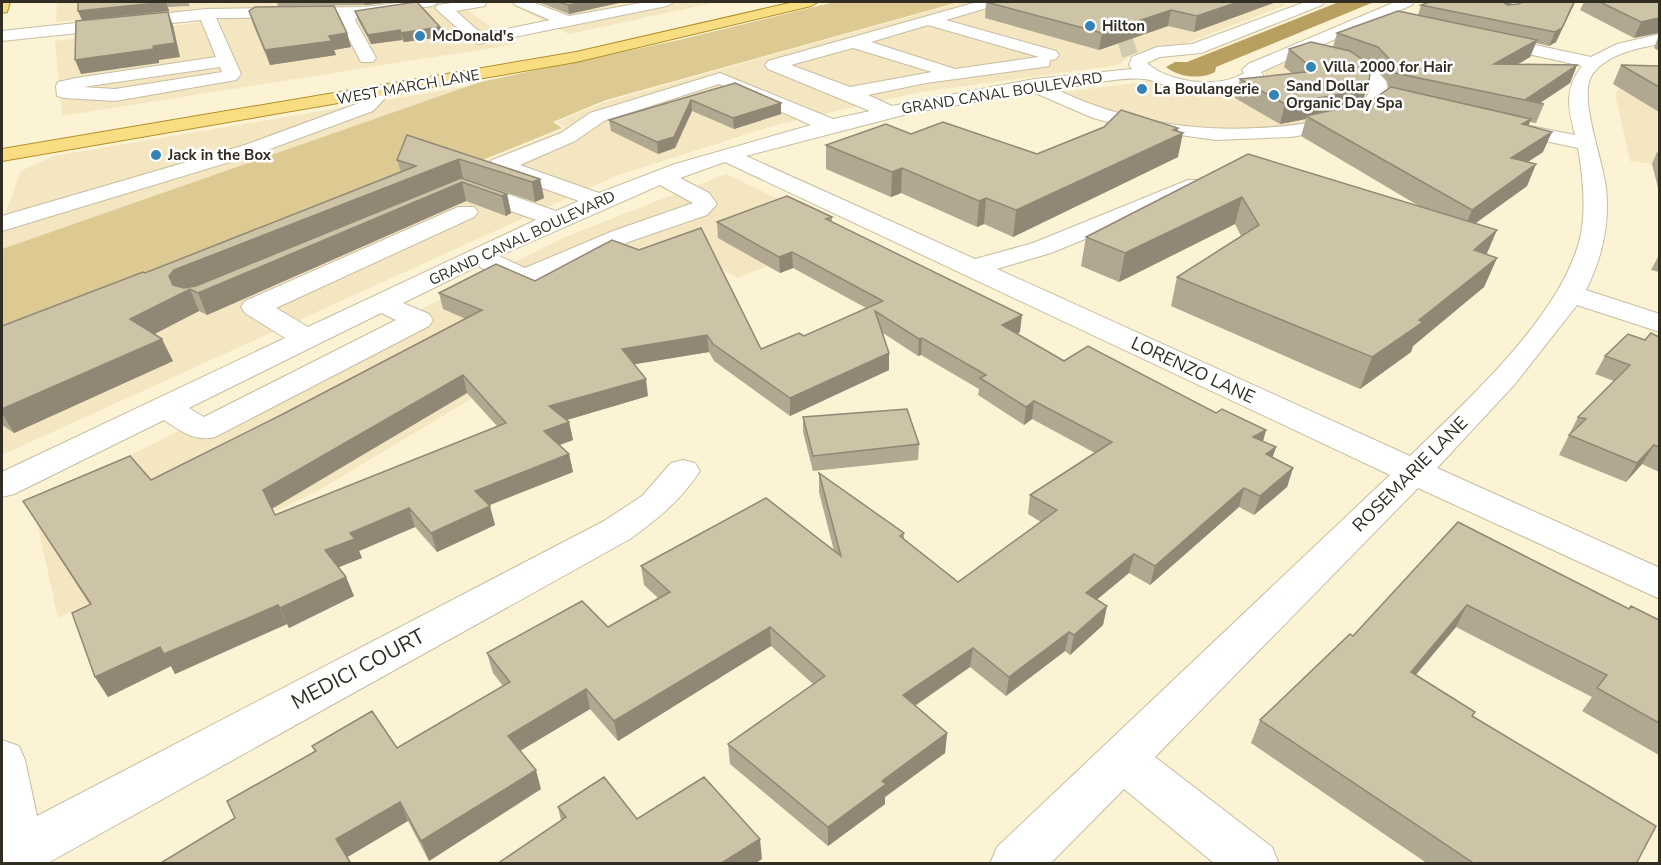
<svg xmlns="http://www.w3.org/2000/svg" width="1661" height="865" font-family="'Nunito Sans',sans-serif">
  <rect width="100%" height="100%" fill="#fcf2d4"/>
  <path fill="#f3e6c1" d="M57,2H405L344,8H216L56,22Z
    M507,2H717L569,34Z
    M962,2H1281L1286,5L1184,44L1135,53L1118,65L920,92L776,125L616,176L2,455V360L566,128L557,122L605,102Z
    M457,3L516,44L62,116L55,41L234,18H368Z
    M1281,59L1367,86L1365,100L1335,118L1277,128L1230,129L1181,125L1134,117L1095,105L1065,92L1149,81L1177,87L1265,78V70Z
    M1636,66L1659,71V165L1630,161L1615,94Z
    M469,86L2,249V223L21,171L53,156Z
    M726,174L850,233L737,278L704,259L321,489L58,618L33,504L565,237Z"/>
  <path fill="#ddca93" d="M834,2H959L606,100L553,122L562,128L2,354V249L480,82L679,40Z"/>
  <path fill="#b8a160" d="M1339,2H1374L1216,67L1215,72C1201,80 1178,77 1166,67L1175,62H1187Z"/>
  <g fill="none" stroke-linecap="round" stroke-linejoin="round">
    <path stroke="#d3cbb0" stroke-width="16" stroke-dasharray="16 8" stroke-linecap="butt" d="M1120,50L1139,44"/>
    <defs>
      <path id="minor" d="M405,2H439L432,6L357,17L355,20L376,58L373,62H361L339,20L341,17L216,18L241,74L236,80L115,101L64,98L57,96L56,86L58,82L76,78L216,57L201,20L2,41V31L206,9L365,7ZM220,67L222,72L115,89L83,87Z
        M458,2H486L485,6L456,11L482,34L550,20L515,5L513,2H532L569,16L646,2H674L667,6L479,44L473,42L435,8L438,5Z
        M977,2H999L997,5L946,20L1056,51L1059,55L1056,59L1050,60L1049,66L1043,67L926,83L868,95L892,106L1034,79L1132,69L1129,65L1132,57L1157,47L1192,44L1305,2H1324L1322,5L1201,53L1160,57L1147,63C1169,83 1219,89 1244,73L1242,70L1248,64L1395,2H1414L1412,5L1261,72L1263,75C1248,96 1197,93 1175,88C1165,86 1154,80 1144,79C1124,76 1078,86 1056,89C1116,119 1189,132 1257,128C1279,127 1303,125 1325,119C1340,115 1389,96 1361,76C1350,67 1336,64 1323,61L1320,57L1323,53L1329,52L1358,60L1374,68L1386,81L1388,91L1381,105L1371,114L1355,123L1326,131L1291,137L1216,140L1130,128L1093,118L1033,92L911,113L746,156L975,259L1033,243L1188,180H1204L1207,185L1204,190L1051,253L997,269L1410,456C1467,400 1564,314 1581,234C1586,206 1583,176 1578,148L1499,131L1496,127L1499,123L1506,121L1575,135C1568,108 1564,89 1582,66L1483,44L1481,40L1489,35L1591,57L1617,44L1660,34V44C1637,48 1603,55 1591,77C1579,99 1603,160 1606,188C1610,224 1602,258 1586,290L1660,314V332L1577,305L1515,384L1437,468L1660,568V599L1418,488L1155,757L1272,847L1279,864H1215L1124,789L1050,864H990L997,847L1390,475L725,162L680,178L709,193L717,204L707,215L631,241L537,282L528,284L507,281L478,266L403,303L429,314L433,320L429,326L215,437C194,442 181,431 164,420L14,494L2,497V472L285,338L245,313L241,307L245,301L458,207H474L478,212L474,217L276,308L308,327L536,220L457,192L454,187L457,182H473L556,211L579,201L492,170L489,165L492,160L561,133L590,113L720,73L833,119L870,111L768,69L765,65L768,61ZM928,25L1039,57L955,69L871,42ZM853,48L932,72L850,87L791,65ZM719,84L811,125L675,164L599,193L520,165L575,141L604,121ZM660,185L693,203L613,231L525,268L499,256ZM381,313L396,320L204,417L189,408Z
        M382,86L391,92L373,111L259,153L2,231V216L245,145L359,103L375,88Z
        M683,460L695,463L700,471C680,501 659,518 630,539L46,864H2V740L19,746L25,760L37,816L604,521L642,496L671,463Z"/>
      <path id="major" d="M2,2H10L7,12L2,13Z
        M794,2H818L811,6L576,62L2,161V149L576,52Z"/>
    </defs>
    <use href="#minor" stroke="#c7bda0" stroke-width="2"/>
    <use href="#major" stroke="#b0912b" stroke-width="2"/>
    <use href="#minor" fill="#fff" fill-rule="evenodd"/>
    <use href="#major" fill="#f8dd83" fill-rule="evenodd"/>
  </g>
  <path fill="#b0a890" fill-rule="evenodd" d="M78,2H188L190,6L168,7L169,11L82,20L78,11Z
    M277,2H394L365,5L278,6Z
    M538,2H623L569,14Z
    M986,2H1276L1194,32L1168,26L1099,50L985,18Z
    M1523,2H1575L1556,42L1549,46L1536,43L1530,57L1518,64L1577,65L1570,83L1540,103L1544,104L1536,123L1530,122L1528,126L1543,152L1527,162L1536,164L1527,186L1476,223L1487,254L1497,258L1484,287L1413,346L1411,352L1360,389L1171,306L1177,277L1241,236L1235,224L1119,282L1081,266L1086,237L1248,154L1419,206L1301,136L1306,119L1280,124L1235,98L1240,79L1293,74L1284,67L1289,49L1333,47L1337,33L1418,15L1421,5L1518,4ZM1363,61L1372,64L1387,81L1389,89L1369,102L1352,106L1363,100Z
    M1584,2H1659L1634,38L1580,10Z
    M249,11L347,33L351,47L334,50L336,55L270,65L253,24Z
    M355,11L440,27L442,37L404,42L402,40L371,44L358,20Z
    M1659,35V51L1654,48Z
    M1621,65L1659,66V112L1613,84Z
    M735,83L781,103V114L734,129L692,111L675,148L658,154L611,131L609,120Z
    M1178,128V157L1013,237L984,224L977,227L901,193L891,197L826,169V145L911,134L1037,154Z
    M407,135L540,179L544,198L535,202L463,178H462L507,194L511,213L506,216L466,201L207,315L199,311L154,334L173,361L14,433L2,425V326L145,273L401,172L397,160Z
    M1657,152L1659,153V192L1652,164Z
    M832,217V222L1020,332L1017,334L1064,361L1266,430L1263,441L1276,447L1272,458L1293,468L1287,487L1254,515L1239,507L1150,585L1129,573L1097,599L1107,606L1103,625L1070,655L1065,651L1006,696L970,667L915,706L947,733L945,753L885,797V804L828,846L730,764L728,744L813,684L771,646L618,741L590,709L520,751L541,789L429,861L408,821L235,818L315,752L312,746L397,748L503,686L493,673L487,653L608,627L658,598L644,585L641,566L834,551L819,492V473L904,533V539L958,582L1041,522L1028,514L1030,495L1095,453L1032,419L1024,425L978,395L979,389L921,355L918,356L883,333L889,353V370L790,416L714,361L709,352L634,364L648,396L567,420L569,422L573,440L560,445L569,454L573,472L489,505L495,525L437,552L415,527L359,551L362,558L338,567L346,577L354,596L289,628L287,624L175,674L171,666L108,697L95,677L90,605L23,501L151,480L283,414L466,319L443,309L439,293L535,281L761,349L804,336L866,308L793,268L780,273L718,238L717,222ZM467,393L497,426L275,515L272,509Z
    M1659,255V272L1651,270Z
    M1659,337V472L1642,464L1626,482L1559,455L1578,417L1614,381L1595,374L1605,356L1645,340Z
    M803,417L919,444L918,460L813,471L803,432Z
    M1458,522L1629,609L1659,620V755L1582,711L1592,697L1456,627L1416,675L1475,712L1473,716L1636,864H1428L1251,743L1260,720L1353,636Z
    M558,807L637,819L762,859L754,864H497L561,820Z"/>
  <path fill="#908875" d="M166,2L169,11L82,20L78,11Z
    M364,2H394L365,5Z
    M584,2H623L569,14L568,5Z
    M1238,2H1276L1194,32L1197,16Z
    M1501,2H1514L1498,11Z
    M1574,2H1575L1556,42L1549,46L1555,32Z
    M1171,10L1168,26L1099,50L1102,33Z
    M168,12L173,25L180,57L159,60V63L81,74L75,60L153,46Z
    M1659,18V33L1634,38L1641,22Z
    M440,27L442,37L404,42L401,33Z
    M400,30L402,40L371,44L368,35Z
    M347,33L351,47L334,50L336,55L270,65L265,50L329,36Z
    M1537,40L1530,57L1488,82L1494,64Z
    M1577,65L1570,83L1540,103L1525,100Z
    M1369,82L1363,100L1335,113L1306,116V119L1280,124L1285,104Z
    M691,100L692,111L675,148L658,154L657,142Z
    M781,103V114L734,129L733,118Z
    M1531,119L1523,139L1522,124Z
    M1178,128L1177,136L1183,133L1178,157L1013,237L1016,210Z
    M1552,132L1543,152L1502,179L1511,158Z
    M459,159L463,178L183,291L190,289L199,311L141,341L130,319L174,270Z
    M1536,164L1527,186L1463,232L1472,210Z
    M902,168L901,193L891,197L892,172Z
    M540,179L544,198L535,202L532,182Z
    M462,182L466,201L207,315L198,293Z
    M507,194L511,213L506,216L502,196Z
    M1242,197L1235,224L1119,282L1125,253Z
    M986,198L984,224L977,227L979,201Z
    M1497,230L1485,258L1474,250Z
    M792,252L793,268L780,273L779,257Z
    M1497,258L1484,287L1413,346L1411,352L1360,389L1372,357Z
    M1022,315L1020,332L1000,342L1002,325Z
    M707,335L709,352L624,366L622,349Z
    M922,338L921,355L918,356L919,339Z
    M162,339L173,361L14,433L2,413V409Z
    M889,353V370L790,416V398Z
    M463,375L467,393L271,509L263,490Z
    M646,379L648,396L553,424L549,406Z
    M1034,401L1032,419L1024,425L1026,407Z
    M569,422L573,440L548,449L544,431Z
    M1266,430L1261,448L1253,437Z
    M1654,445L1642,464L1626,482L1637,463Z
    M1276,447L1270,465L1266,454Z
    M569,454L573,472L480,509L475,491Z
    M1293,468L1287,487L1254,515L1260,496Z
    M1244,488L1239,507L1150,585L1155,566Z
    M490,506L495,525L437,552L431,533Z
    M409,508L415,527L359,551L362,558L332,570L325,550L350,533Z
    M1134,554L1129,573L1082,612L1086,593Z
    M346,577L354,596L289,628L280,608Z
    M278,605L287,624L175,674L171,666L108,697L95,677L160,647Z
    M1467,605L1456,627L1399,694L1411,672Z
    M1107,606L1103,625L1070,655L1074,635Z
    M770,627L771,646L618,741L614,721Z
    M1069,632L1065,651L1006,696L1009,677Z
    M973,648L970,667L901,715L903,695Z
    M586,689L590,709L513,755L508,736Z
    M947,733L945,753L885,797V804L828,846V827L882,781Z
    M536,770L541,789L429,861L421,841Z
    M400,802L408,821L346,858L336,839Z
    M760,839L762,859L754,864H720Z"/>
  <path fill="#cdc3a7" stroke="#908875" stroke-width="1.5" fill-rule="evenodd" d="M78,2H166L78,11Z
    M415,2H417L440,27L401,33L400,30L368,35L355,11Z
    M559,2H584L568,5Z
    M986,2H1238L1197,16L1171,10L1102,33Z
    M1430,2H1503L1507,5L1518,4L1523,2H1574L1562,28L1555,32L1421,5Z
    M1600,2H1659V18L1641,22Z
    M334,6L347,33L329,36L332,41L265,50L249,11L255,7Z
    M1398,11L1537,40L1494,64L1577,65L1525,100L1544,104L1395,73L1393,63L1378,47L1337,33Z
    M168,12L175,43L153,46L154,49L75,60L76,21Z
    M1311,42L1350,51L1367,63L1370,72L1369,82L1341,94L1285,104L1240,79L1316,71L1289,49Z
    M1621,65L1659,66V87Z
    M735,83L781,103L733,118L691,100L674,137L657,142L609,120Z
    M1391,87L1531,119L1522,124L1552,132L1511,158L1536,164L1472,210L1306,116L1369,102Z
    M1121,110L1178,128L1173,130L1183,133L1016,210L986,198L979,201L902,168L892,172L826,145L886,124L911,134L943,122L1037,154L1104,127Z
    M407,135L540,179L532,182L459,159L174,270L169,276L173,285L184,288L196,286L461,178L507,194L502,196L462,182L198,293L190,289L130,319L162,339L2,409V326L143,272L145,273L416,166L397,160Z
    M1248,154L1497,230L1474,250L1497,258L1419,320L1423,322L1372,357L1177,277L1259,225L1242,197L1125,253L1086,237Z
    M787,196L832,217L826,219L1022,315L1002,325L1064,361L1088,346L1216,413L1222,409L1266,430L1253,437L1276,447L1266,454L1293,468L1260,496L1244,488L1155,566L1134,554L1086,593L1107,606L1074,635L1069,632L1009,677L973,648L903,695L947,733L882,781L886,784L828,827L728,744L825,676L770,627L614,721L586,689L508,736L536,770L421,841L400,802L336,839L350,862L348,864H159L235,818L227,801L316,751L312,746L372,711L397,748L510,682L487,653L582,601L608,627L670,592L641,566L766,498L841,556L819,473L904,533L900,536L958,582L1057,510L1030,495L1112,442L1034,401L1026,407L980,378L986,375L922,338L919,339L875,311L889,353L790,398L713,344L707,335L622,349L646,379L549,406L569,422L544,431L569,454L475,491L490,506L431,533L409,508L350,533L355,539L325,550L346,577L280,608L278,605L164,654L160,647L95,677L72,613L91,604L23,501L130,456L151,480L283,414L482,310L439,293L496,264L535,281L612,240L639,250L701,228L761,349L799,333L804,336L883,301L792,252L779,257L717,222ZM463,375L506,423L275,515L263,490Z
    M1651,333L1659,337V447L1654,445L1637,463L1569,435L1586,419L1578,417L1630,365L1605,356L1628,334L1645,340Z
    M907,409L919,444L813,456L803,417Z
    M1458,522L1629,609L1631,606L1659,620V723L1597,688L1607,675L1467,605L1411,672L1475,712L1472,716L1656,826L1636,864H1475L1260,720L1350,634L1353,636Z
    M604,777L637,819L704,777L760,839L720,864H497L566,817L558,807Z"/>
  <g fill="#3582b5" stroke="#fff" stroke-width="2">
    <circle cx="1090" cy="26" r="6"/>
    <circle cx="420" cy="36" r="6"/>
    <circle cx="1311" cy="67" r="6"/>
    <circle cx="1142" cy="89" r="6"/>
    <circle cx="1274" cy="95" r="6"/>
    <circle cx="156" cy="155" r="6"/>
  </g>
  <g text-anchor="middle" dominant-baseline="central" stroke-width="5" stroke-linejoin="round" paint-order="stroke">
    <g font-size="15" font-weight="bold" fill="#312d22" stroke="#fff" text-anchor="start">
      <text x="1102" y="26">Hilton</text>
      <text x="432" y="36">McDonald's</text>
      <text x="1323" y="67">Villa 2000 for Hair</text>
      <text x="1286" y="86">Sand Dollar<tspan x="1286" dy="17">Organic Day Spa</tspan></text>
      <text x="1154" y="89">La Boulangerie</text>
      <text x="168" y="155">Jack in the Box</text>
    </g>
    <g font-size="15" fill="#312d22" stroke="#fff">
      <text transform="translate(408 87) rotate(-10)">WEST MARCH LANE</text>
      <text transform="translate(1002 93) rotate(-9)">GRAND CANAL BOULEVARD</text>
      <text transform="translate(522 238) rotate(-25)">GRAND CANAL BOULEVARD</text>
    </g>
    <g font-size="18" fill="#312d22" stroke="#fff">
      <text transform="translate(1193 370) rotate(25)">LORENZO LANE</text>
      <text transform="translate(1410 474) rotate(-45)">ROSEMARIE LANE</text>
    </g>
    <g font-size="21" fill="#312d22" stroke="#fff">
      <text transform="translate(358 669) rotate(-28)">MEDICI COURT</text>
    </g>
  </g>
  <rect width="1661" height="865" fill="none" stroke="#312d22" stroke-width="6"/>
</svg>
